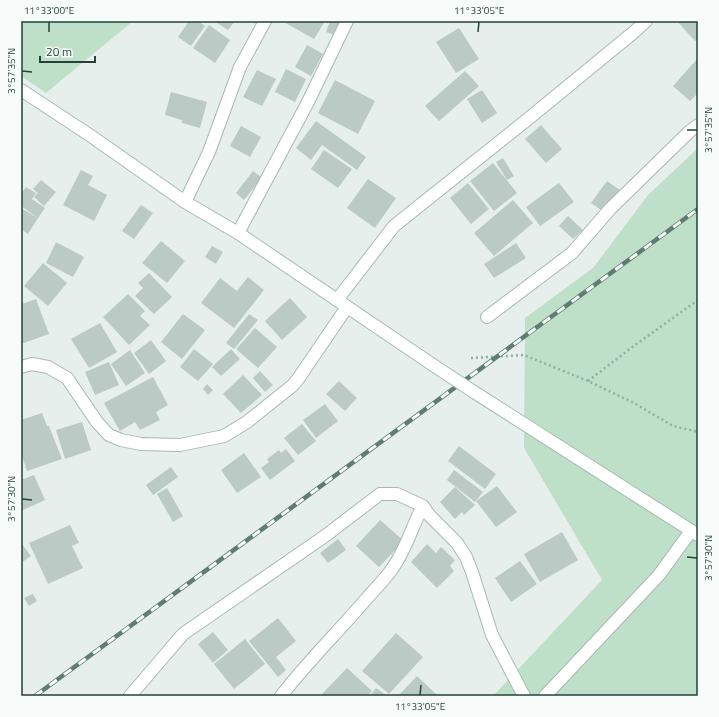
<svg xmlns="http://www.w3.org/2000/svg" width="719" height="717" font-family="'Titillium Web',sans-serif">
  <rect width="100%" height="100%" fill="#e6efeb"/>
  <path fill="#bfe0c8" d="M21,21H133L46,93L21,76Z
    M698,148V696H493L602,580L524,448L525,318L593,268L648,195Z"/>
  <path fill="#bbcac4" d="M189,21H198L205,26L191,46L178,37Z
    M214,21H235L228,30Z
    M282,21H325L314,39Z
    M330,21H340L334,35L326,32Z
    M677,21H698V38L695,41Z
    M209,25L230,40L215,63L193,48Z
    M459,28L479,59L456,73L436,42Z
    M307,45L323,54L311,76L295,67Z
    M698,58V93L690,101L673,86Z
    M286,69L306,79L295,102L275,92Z
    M257,70L276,79L262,106L243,97Z
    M465,71L479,86L439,121L425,106Z
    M335,80L375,101L358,134L318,113Z
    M482,90L497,113L482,123L467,99Z
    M171,92L207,102L200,128L182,123V120L165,115Z
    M316,121L366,157L357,170L322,145L311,160L296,148Z
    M541,125L562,149L546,163L525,139Z
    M241,126L261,137L250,157L230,146Z
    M324,150L352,169L338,188L311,169Z
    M503,158L514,176L507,180L496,162Z
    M493,163L517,193L494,211L470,181Z
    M81,170L93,176L88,185L107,195L94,221L63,205Z
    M253,171L262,178L244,200L236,193Z
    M368,179L396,198L375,228L347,208Z
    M41,180L56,192L44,206L34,197L38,193L33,189Z
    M607,181L620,190L604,212L591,203Z
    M468,183L489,209L471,224L450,198Z
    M559,183L574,202L540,226L526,207Z
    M26,187L36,193L32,199L45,208L38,218L21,206V194Z
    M513,200L533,223L494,256L474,233Z
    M141,205L153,213L134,239L122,231Z
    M21,208L38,218L28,234L21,229Z
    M568,216L583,230L573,239L559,226Z
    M161,241L185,261L167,283L142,263Z
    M56,242L84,257L73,277L46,263Z
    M516,243L526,258L494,278L484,264Z
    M212,246L223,252L216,264L205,257Z
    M43,263L67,283L48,306L24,286Z
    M149,273L172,297L154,314L135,296L143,288L138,283Z
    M248,277L264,290L234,328L201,303L220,278L237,291Z
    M128,294L145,311L140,316L150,325L129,345L103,317Z
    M290,298L307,317L282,340L265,321Z
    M36,299L49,334L21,344V301L22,304Z
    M183,314L205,330L182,359L161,342Z
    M249,314L258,320L234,349L226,343Z
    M100,323L117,352L89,368L71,339Z
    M255,328L277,347L258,368L236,349Z
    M151,340L166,361L149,374L134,353Z
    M194,349L213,364L198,381L180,367Z
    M231,349L240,359L221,376L212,367Z
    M130,350L145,373L126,386L111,364Z
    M109,362L119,385L95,395L85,372Z
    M260,371L273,385L265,392L253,378Z
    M243,375L262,395L241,413L223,394Z
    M153,377L168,405L156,412L160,420L140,430L135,422L120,431L104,403Z
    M339,381L357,398L345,411L326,394Z
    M207,384L213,390L208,395L203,389Z
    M325,404L338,421L316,438L303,420Z
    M42,413L47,426H49L62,459L27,471L21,453V420Z
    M82,422L91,450L65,459L56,430Z
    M302,424L316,441L298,455L284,438Z
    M459,446L496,474L485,489L448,461Z
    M286,449L295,461L270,480L261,468L269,462L267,459L279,450L281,453Z
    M244,453L261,477L237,493L221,470Z
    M171,467L178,477L153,495L146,485Z
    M454,470L483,492L475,502L447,480Z
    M34,475L45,500L21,511V480Z
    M497,486L517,512L496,527L476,501Z
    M455,487L475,505L464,515L462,512L455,519L440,502Z
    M167,488L183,516L173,522L157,494Z
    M380,520L404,541L379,567L356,546Z
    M70,525L79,543L72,546L83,568L48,584L29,543Z
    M562,532L578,560L540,582L524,554Z
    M338,539L346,550L328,563L320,553Z
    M21,543L31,556L21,563Z
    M427,544L436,553L441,547L455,560L450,566L454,571L437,588L411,562Z
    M520,561L537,584L511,602L495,578Z
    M33,594L37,601L29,606L24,598Z
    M278,618L296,641L276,657L286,670L278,677L249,641Z
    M213,632L228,650L213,663L198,644Z
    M396,633L423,657L389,694L362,671Z
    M245,639L265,664L234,689L214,664Z
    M347,668L372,691L367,696H325L322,694Z
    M417,676L438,696H398Z
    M376,688L387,696H370Z"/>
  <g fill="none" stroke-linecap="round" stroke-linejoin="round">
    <defs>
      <path id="street" d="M185,202L209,152L240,67L265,21
        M238,233L308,102L347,21
        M337,300L394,226L528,119L634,32L646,21
        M487,317L572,253L610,209L690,131L698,125
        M21,367L32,364L48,367L67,378L97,422L109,435L121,440L141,444L180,445L224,436L247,422L292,386L298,379L347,307
        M130,696L183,634L325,536L380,494H397L423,506L429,515L457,543L466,557L472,572L492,635L524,696
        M281,696C308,661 340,630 368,597C376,588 385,579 392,569C406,550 412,526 423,506
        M545,696L659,575L691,531"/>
      <path id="secondary" d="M21,90L91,136L185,202L238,233L436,367
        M474,392L698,535"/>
    </defs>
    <use href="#street" stroke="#a8b8b2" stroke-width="14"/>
    <use href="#secondary" stroke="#a4bbb3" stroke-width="14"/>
    <path stroke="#86b3a5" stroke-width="2.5" stroke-dasharray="2 3" stroke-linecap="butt" d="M471,358L524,355L588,381L634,403L673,426L698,432
      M588,381L631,348L698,300"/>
    <use href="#street" stroke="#fff" stroke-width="12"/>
    <use href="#secondary" stroke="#fff" stroke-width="12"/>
    <defs>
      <path id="rail" d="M35,696L698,209"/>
    </defs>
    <use href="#rail" stroke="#5f7d75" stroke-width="4.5"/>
    <use href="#rail" stroke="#f7fbf9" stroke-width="3" stroke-dasharray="9" stroke-linecap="butt"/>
    <defs>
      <path id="secondary-bridge" d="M436,367L474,392"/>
    </defs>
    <use href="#secondary-bridge" stroke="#a4bbb3" stroke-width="14" stroke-linecap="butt"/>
    <use href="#secondary-bridge" stroke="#fff" stroke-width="12"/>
  </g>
  <path fill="none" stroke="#24423a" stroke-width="1.5" d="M49,32V22M478,32L479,22M22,71L32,72M687,130H697M22,499L32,500M687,557L697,558M420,695L421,685"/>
  <rect width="719" height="717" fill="none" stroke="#f7fbf9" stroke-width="44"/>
  <path d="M40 56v6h55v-6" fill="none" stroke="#24423a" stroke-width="2"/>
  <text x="46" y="56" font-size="12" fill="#24423a" stroke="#f7fbf9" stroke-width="3" paint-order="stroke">20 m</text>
  <rect x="22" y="22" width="675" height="673" fill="none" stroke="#24423a" stroke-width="1.5"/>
  <g font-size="10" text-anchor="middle" fill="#24423a">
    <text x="49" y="14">11°33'00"E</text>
    <text x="479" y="14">11°33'05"E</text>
    <text transform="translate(11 71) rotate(-90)" y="4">3°57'35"N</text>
    <text transform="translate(708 130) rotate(-90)" y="4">3°57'35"N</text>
    <text transform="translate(11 499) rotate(-90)" y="4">3°57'30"N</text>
    <text transform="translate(708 558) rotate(-90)" y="4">3°57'30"N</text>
    <text x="420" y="710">11°33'05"E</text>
  </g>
</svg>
